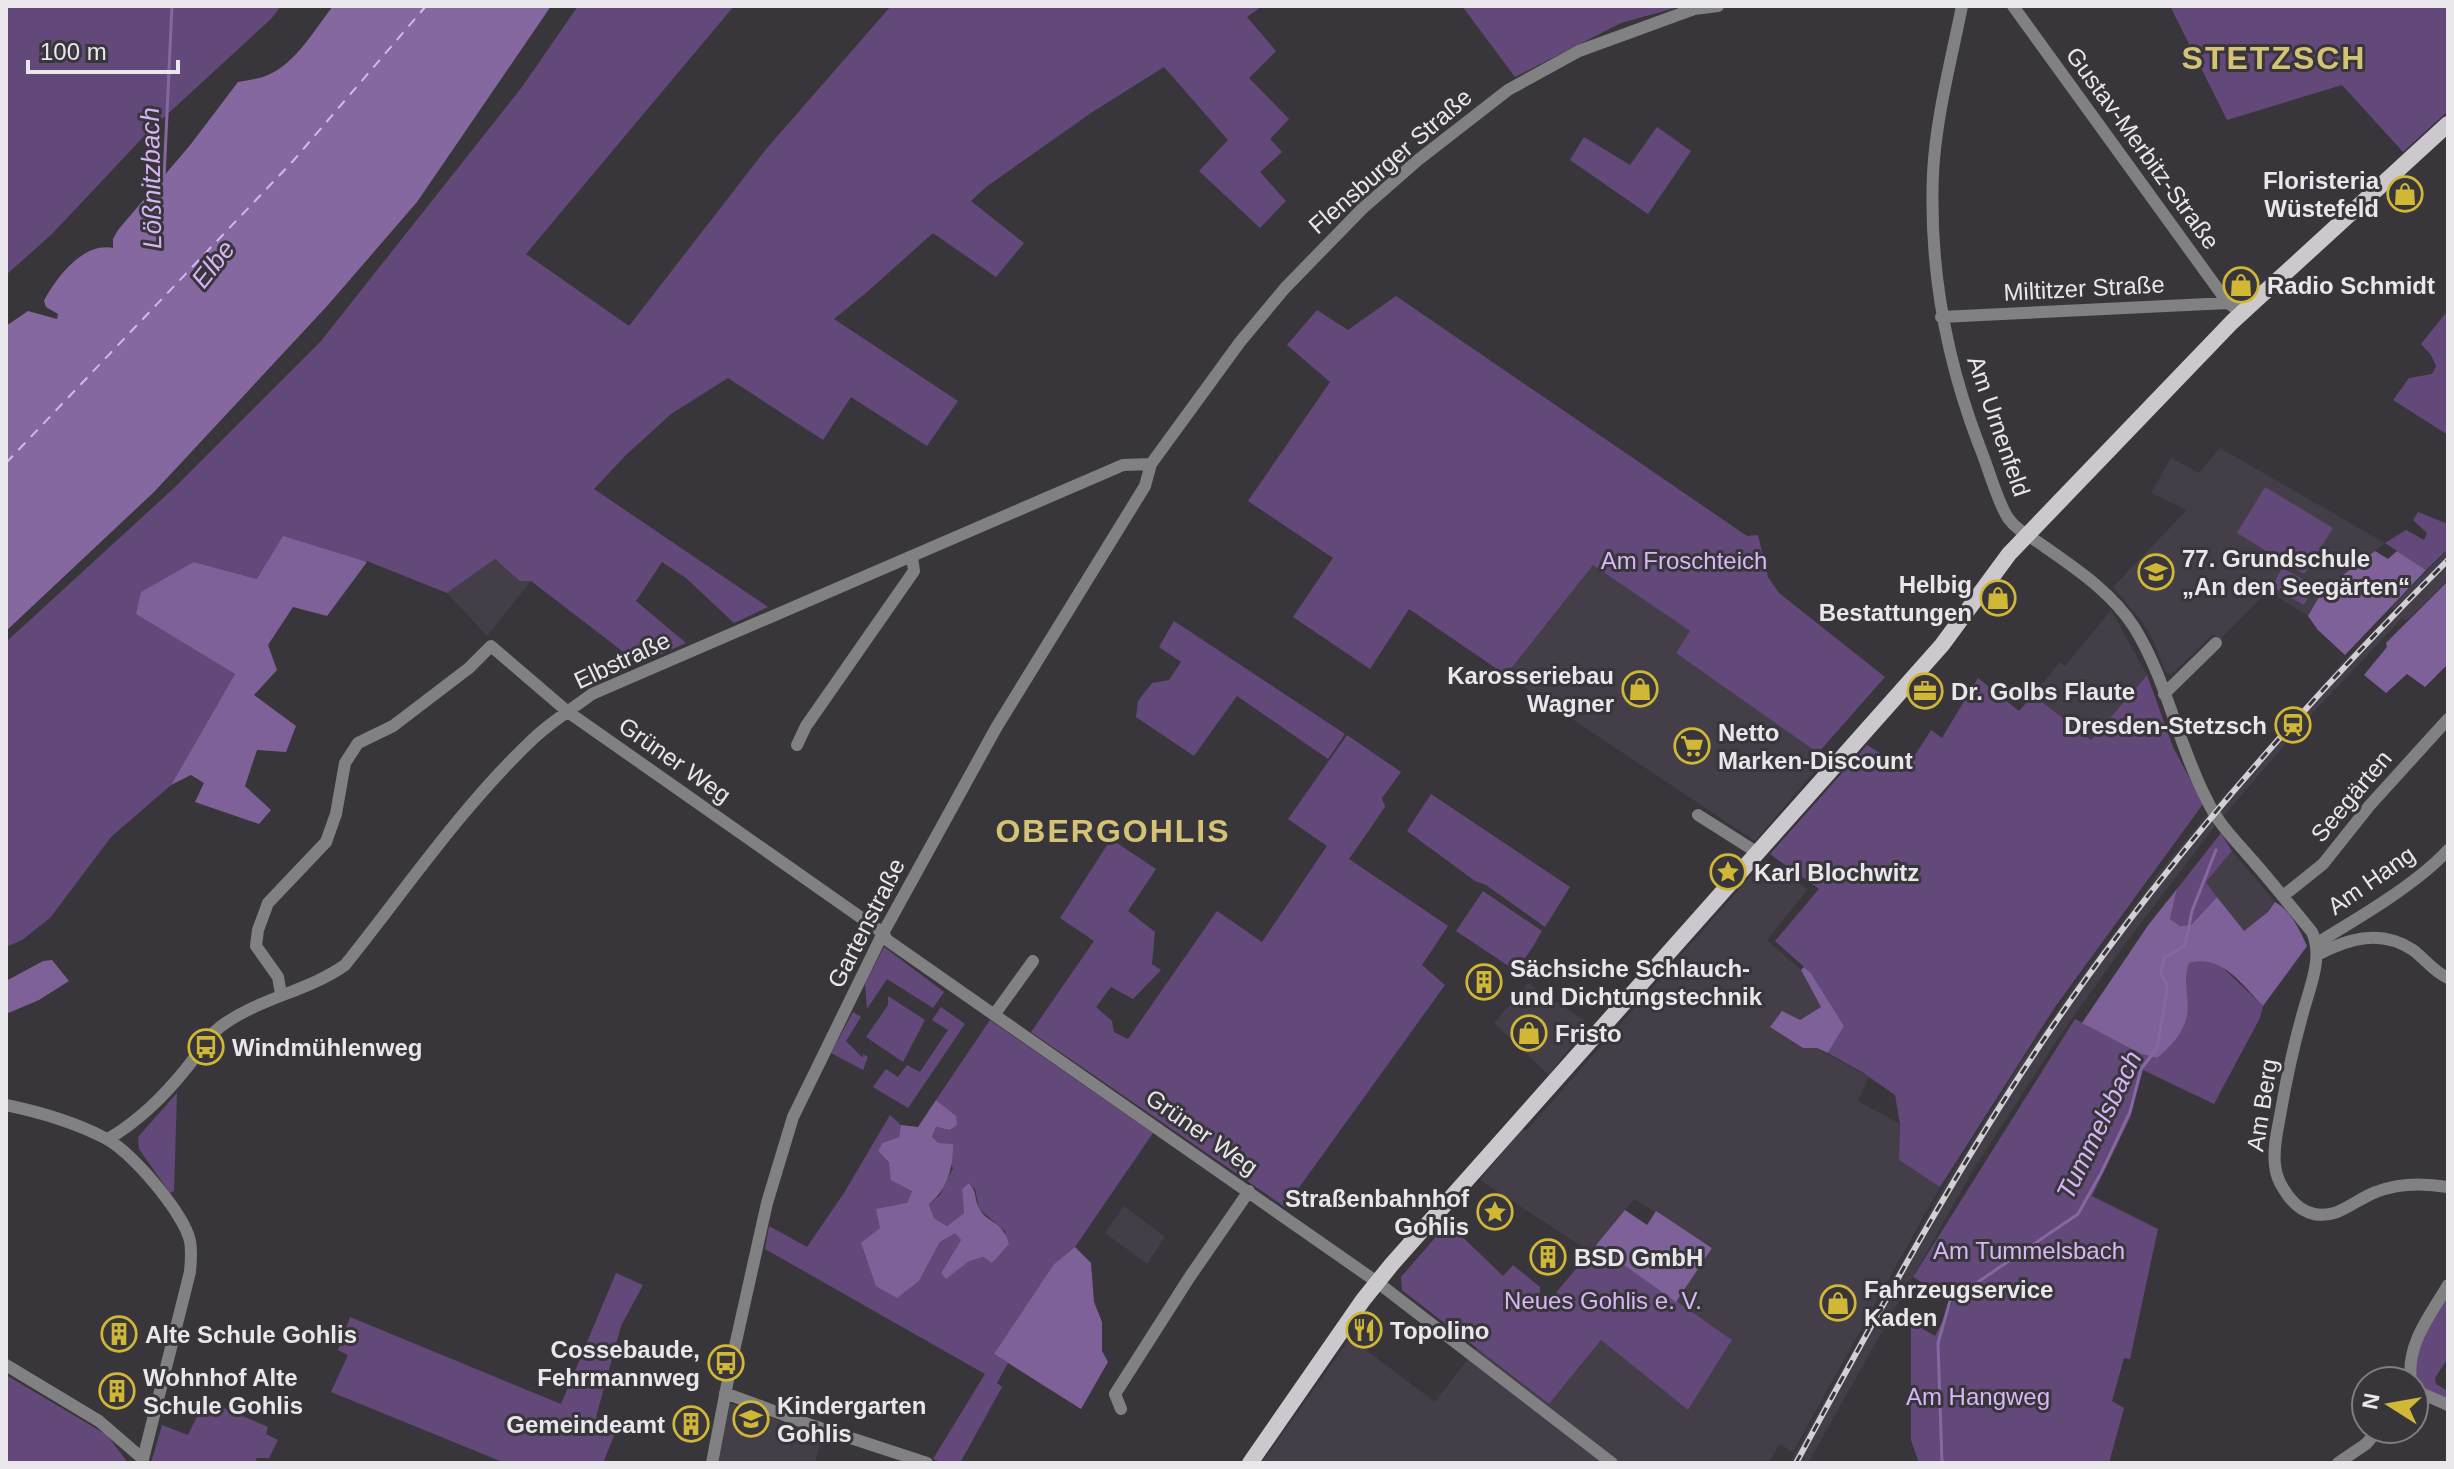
<svg xmlns="http://www.w3.org/2000/svg" width="2454" height="1469" font-family="Helvetica,sans-serif">
  <rect width="100%" height="100%" fill="#38363b"/>
  <path fill="#433e48" d="M2220,448L2385,543L2323,590L2308,616L2268,591L2220,640L2213,634L2171,675L2166,673L2152,638L2141,620L2113,587L2187,510L2151,493L2171,458L2199,473Z
    M2448,550V580L2406,621L2402,618L2300,727L2215,826L2131,936L2059,1037L1973,1170L1808,1463H1790L1941,1192L2021,1063L2076,984L2158,874L2206,816L2341,664L2394,610L2391,607Z
    M495,559L520,580L531,581L487,636L447,593Z
    M1593,564L1690,631L1676,653L1826,758L1755,841L1506,675Z
    M2111,610L2147,675L2091,740L2033,695L2060,662L2065,666Z
    M2232,851L2275,902L2268,912L2244,932L2206,882Z
    M1764,861L1808,889L1767,940L1801,970L1821,1007L1800,1020L1817,1048L1869,1077L1858,1101L1900,1124L1899,1160L1940,1187L1793,1452L1780,1444L1768,1463H1262L1350,1338L1435,1402L1477,1347L1549,1404L1601,1340L1688,1410L1732,1341L1676,1302L1712,1247L1634,1199L1590,1252L1480,1180L1522,1129L1526,1131Z
    M1528,983L1588,1023L1549,1075L1494,1023Z
    M1124,1206L1165,1237L1147,1264L1105,1233Z
    M730,1403L822,1436L815,1463H718Z"/>
  <path fill="#63497a" d="M6,6H281L271,19L148,132L52,234L6,275Z
    M578,6H734L526,254L629,326L767,148L891,6H1262L1247,17L1276,51L1249,78L1289,119L1270,139L1282,152L1260,172L1286,201L1260,228L1199,171L1228,140L1164,67L1091,113L986,187L971,201L1024,243L996,277L933,233L867,292L834,319L958,401L927,446L851,397L823,440L728,378L671,414L626,455L594,489L768,607L734,623L686,578L662,562L636,601L686,643L639,664L531,581H520L495,559L447,593L367,561L257,579L194,562L137,614L235,674L171,785L111,837L50,918L22,940L6,947V642L174,488L321,341L522,87Z
    M1462,6H1682L1621,23L1515,77Z
    M2170,6H2448V111L2403,152L2342,85L2227,120Z
    M1657,127L1691,151L1648,214L1570,160L1584,137L1630,165Z
    M1396,296L1747,536L1758,535L1768,577L1779,593L1885,677L1818,753L1676,653L1690,631L1593,565L1506,675L1409,609L1370,669L1293,617L1333,558L1248,501L1330,382L1287,345L1317,310L1348,330Z
    M2445,314L2448,316V435L2393,400L2409,378L2432,374L2436,366L2431,355L2421,344Z
    M2265,487L2333,528L2304,574L2237,533Z
    M2418,512L2448,524V549L2426,570L2385,543L2406,530L2424,540L2427,533L2413,520Z
    M2282,568L2314,585L2304,605L2272,587Z
    M1174,621L1345,734L1328,759L1237,696L1194,756L1136,717L1138,701L1152,683L1169,680L1181,662L1159,647Z
    M2147,675L2173,747L2203,804L2055,1007L1940,1187L1899,1160L1900,1124L1895,1095L1862,1072L1828,1053L1844,1026L1811,973L1775,941L1819,889L1770,854L1867,745L1906,769L1931,730L1942,738L1978,678L2019,711L2033,695L2091,740Z
    M1347,735L1401,772L1382,798L1385,807L1349,859L1448,926L1422,965L1445,985L1285,1207L1031,1032L1094,941L1060,918L1111,839L1156,869L1128,911L1155,932L1152,964L1161,970L1133,999L1111,987L1096,1007L1112,1021L1114,1032L1128,1039L1217,911L1262,942L1327,846L1288,819Z
    M1431,794L1570,887L1545,927L1486,885L1475,881L1407,831Z
    M2221,833L2232,851L2206,882L2217,897L2191,925L2180,926L2170,919L2177,889Z
    M1483,891L1542,931C1533,945 1525,968 1507,965L1456,931Z
    M884,947L944,992L933,1008L887,979L867,1009L865,984Z
    M2202,959L2220,965L2263,1006L2260,1018L2214,1104L2143,1070L2130,1118L2092,1196L2158,1229L2130,1359L2124,1358L2112,1401L2124,1408L2109,1463H1919L1911,1440V1322L1935,1336L1953,1301L1913,1277L2075,1019L2141,1054L2157,1058L2187,1015L2184,974L2188,963Z
    M888,996L925,1020L903,1062L866,1037L888,1005Z
    M941,1007L965,1024L908,1108L873,1087L886,1069L898,1077L907,1065L920,1072L948,1030L932,1020Z
    M853,1012L861,1017L846,1041L863,1058V1054L868,1057L863,1070L831,1053Z
    M990,1020L1153,1133L1075,1247L1054,1264L994,1354L1008,1363L997,1383L1002,1387L960,1463H944L933,1459L985,1374L765,1249L769,1226L807,1247L844,1193L890,1115L901,1125L899,1137L882,1143L878,1151L912,1191L907,1203L868,1240L862,1243L868,1259L919,1281L940,1242L955,1232L961,1240L941,1273L946,1278L968,1262L983,1257L993,1263L1006,1232L979,1209L975,1189L969,1183L962,1189L964,1213L947,1226L934,1218L929,1204L940,1195L953,1168L932,1137L936,1127L948,1130L955,1116L936,1100Z
    M177,1093L174,1191L170,1193L139,1149L138,1137Z
    M1448,1223L1503,1276L1513,1265L1540,1287V1304L1544,1307L1596,1245L1732,1340L1688,1410L1601,1340L1549,1404L1402,1290L1401,1277Z
    M616,1273L643,1285L621,1326L596,1417L618,1426L603,1463H505L331,1392L348,1355L338,1350L350,1317L561,1404Z
    M2448,1295V1358L2435,1378L2436,1384L2448,1391V1399L2420,1386C2404,1356 2433,1321 2448,1295Z
    M6,1375L107,1435L128,1463H6Z
    M205,1400L268,1427L266,1434L278,1440L269,1458H256L257,1463H151L162,1425L188,1435Z"/>
  <path fill="#7f6199" d="M283,536L367,562L327,616L293,607L268,645L277,670L254,695L296,726L286,752L257,750L245,786L271,810L259,824L195,802L204,783L191,775L171,785L235,674L136,614L141,592L194,562L257,579Z
    M2375,551L2388,559L2397,551L2426,570L2345,655L2318,630L2308,616L2323,590Z
    M2448,581V664L2425,687L2407,674L2386,693L2364,675L2387,647L2386,643Z
    M2177,889L2170,919L2180,926L2191,925L2217,897L2244,931L2268,912L2275,902C2291,911 2300,930 2307,946L2263,1006C2241,984 2222,954 2189,963C2182,981 2190,997 2187,1016C2183,1034 2170,1047 2157,1058L2141,1054L2082,1023L2149,924Z
    M52,960L69,981L39,1000L6,1014V981L43,961Z
    M1804,967L1811,973L1844,1026L1828,1053L1817,1048H1803L1770,1027L1782,1011L1800,1020L1821,1007L1801,970Z
    M936,1100L956,1116L957,1125L949,1130L936,1127L932,1137L938,1143L953,1144C953,1168 948,1189 929,1204L934,1218L947,1226L964,1213L962,1189L969,1183C977,1191 974,1198 979,1208C987,1224 1003,1220 1009,1244L992,1263L983,1257L968,1262L946,1279L941,1273L961,1240L955,1233L940,1242L919,1281L897,1298L876,1286L861,1243L880,1228L876,1209L907,1203L912,1191L891,1180L889,1163L878,1151L882,1143L899,1137L901,1125L918,1127Z
    M1625,1210L1647,1225L1656,1211L1712,1248L1676,1302L1596,1245Z
    M1075,1247L1091,1263L1094,1302L1102,1322V1351L1108,1362L1081,1409L994,1354L1054,1264Z"/>
  <path fill="#8668a1" d="M333,6H551L417,202L328,305L154,492L6,631V326L28,311L57,319L58,314L46,307L44,301C56,277 84,242 113,248V239L118,230L191,144L238,82C248,80 259,79 268,75C296,63 315,29 333,6Z"/>
  <g fill="none" stroke-linecap="round" stroke-linejoin="round">
    <path stroke="#8668a1" stroke-width="3" d="M164,178L172,6
      M1942,1463L1938,1343L1950,1301L2078,1214L2101,1173L2130,1112L2141,1069L2157,1048L2167,990L2166,982L2161,974L2164,958L2185,946L2192,911L2216,850"/>
    <path stroke="#d6b4f6" stroke-width="2" stroke-dasharray="10 8" stroke-linecap="butt" d="M6,463L293,161L426,6"/>
    <path stroke="#818083" stroke-width="12" d="M1962,6C1951,61 1936,117 1933,173C1929,268 1945,356 1979,445C1988,466 1996,499 2008,518C2018,532 2032,537 2045,547C2078,570 2112,593 2134,627C2167,680 2178,745 2207,800C2218,824 2237,842 2254,862C2274,885 2293,909 2312,932C2323,956 2311,984 2304,1009C2294,1044 2286,1080 2280,1116C2277,1132 2273,1149 2275,1165C2276,1178 2282,1187 2289,1197C2296,1206 2304,1212 2314,1214C2339,1219 2354,1200 2376,1192C2398,1183 2424,1183 2448,1187
      M2013,6L2228,303L2241,312
      M1941,317L2228,303
      M2164,694L2216,643
      M797,745L806,726L914,571L912,557
      M1698,815L1758,853
      M2283,896L2323,864L2370,805L2448,719
      M2317,943C2357,919 2417,884 2448,850
      M2317,955C2349,938 2381,929 2413,950C2425,959 2434,972 2448,978
      M281,994L278,977L256,946L258,930L268,903L326,842L336,814L345,763L358,743L393,726L469,668L491,646L568,712L883,933L887,940L1377,1282L1612,1463
      M994,1015L1033,961
      M6,1105C40,1112 74,1122 105,1138C130,1150 184,1213 190,1241C192,1251 191,1261 190,1272L142,1463
      M108,1139C139,1121 167,1093 189,1065C199,1052 207,1037 220,1027C258,998 307,992 345,965C406,889 462,806 533,739C551,722 572,709 592,694L1123,465L1151,464
      M6,1365L99,1421L143,1459
      M2411,1381C2406,1344 2430,1316 2448,1285
      M2414,1390L2448,1405
      M725,1393L811,1425L927,1463
      M1121,1409L1115,1394L1189,1278L1249,1191
      M712,1463L731,1364L767,1203L793,1117L883,933L996,728L1145,486L1151,464L1240,342L1285,288L1362,209L1418,160L1508,90L1579,51L1694,9L1718,6
      M2338,1463L2366,1444L2379,1429"/>
    <path stroke="#ccc9ce" stroke-width="16" d="M1250,1463L1363,1300L1392,1264L1942,645L2009,554L2232,322L2448,124"/>
    <defs>
      <path id="rail" d="M1796,1463C1878,1313 1959,1162 2057,1020C2171,854 2305,703 2448,560"/>
    </defs>
    <use href="#rail" stroke="#d3d1d5" stroke-width="6"/>
    <use href="#rail" stroke="#38363b" stroke-width="3" stroke-dasharray="9" stroke-linecap="butt"/>
  </g>
  <defs>
    <symbol id="shop-ring" viewBox="-11 -11 22 22"><circle r="9.5" fill="#38363b" stroke="#d1b736" stroke-width="1.5"/><path d="M-5-2.5h2.3a2.7 3.5 0 0 1 5.4 0H5L5.5 6h-11ZM-1.5-2.5h3a1.5 2.3 0 0 0-3 0Z" fill="#d1b736"/></symbol>
    <symbol id="school-ring" viewBox="-11 -11 22 22"><circle r="9.5" fill="#38363b" stroke="#d1b736" stroke-width="1.5"/><path d="M0-5L7-2L0 1L-7-2ZM-4 1L0 2.5L4 1V4Q0 6-4 4Z" fill="#d1b736"/></symbol>
    <symbol id="office-ring" viewBox="-11 -11 22 22"><circle r="9.5" fill="#38363b" stroke="#d1b736" stroke-width="1.5"/><path d="M-6-3h4V-5.5h4V-3h4V5H-6ZM-1-4.5V-3h2v-1.5ZM-6 0V1H6V0Z" fill="#d1b736"/></symbol>
    <symbol id="station-ring" viewBox="-11 -11 22 22"><circle r="9.5" fill="#38363b" stroke="#d1b736" stroke-width="1.5"/><path d="M-3-6H3Q5-6 5-4V2Q5 4 3 4L4.5 6H3L1.5 4h-3L-3 6H-4.5L-3 4Q-5 4-5 2V-4Q-5-6-3-6ZM-3.5-4v3h7v-3ZM-3.5 1v1.5H-2V1ZM2 1v1.5H3.5V1Z" fill="#d1b736"/></symbol>
    <symbol id="supermarket-ring" viewBox="-11 -11 22 22"><circle r="9.5" fill="#38363b" stroke="#d1b736" stroke-width="1.5"/><path d="M-6-5.5h2.5l.6 2H6L4.5 2H-2.5L-4.4-4H-6ZM-1.5 3.2a1.3 1.3 0 1 0 .1 0ZM3 3.2a1.3 1.3 0 1 0 .1 0Z" fill="#d1b736"/></symbol>
    <symbol id="sight-ring" viewBox="-11 -11 22 22"><circle r="9.5" fill="#38363b" stroke="#d1b736" stroke-width="1.5"/><path d="M0-6L1.8-2.2L6-1.7L2.9 1.2L3.7 5.4L0 3.3L-3.7 5.4L-2.9 1.2L-6-1.7L-1.8-2.2Z" fill="#d1b736"/></symbol>
    <symbol id="building-ring" viewBox="-11 -11 22 22"><circle r="9.5" fill="#38363b" stroke="#d1b736" stroke-width="1.5"/><path d="M-4-6H4V6H1V3H-1V6H-4ZM-2.5-4.3h1.7v1.8h-1.7ZM.8-4.3h1.7v1.8H.8ZM-2.5-1h1.7V.8h-1.7ZM.8-1h1.7V.8H.8Z" fill="#d1b736"/></symbol>
    <symbol id="bus-ring" viewBox="-11 -11 22 22"><circle r="9.5" fill="#38363b" stroke="#d1b736" stroke-width="1.5"/><path d="M-5-6H5V4H4V6H2V4H-2V6H-4V4H-5ZM-3.5-4V0h7V-4ZM-3.5 1.2v1.5H-2V1.2ZM2 1.2v1.5H3.5V1.2Z" fill="#d1b736"/></symbol>
    <symbol id="restaurant-ring" viewBox="-11 -11 22 22"><circle r="9.5" fill="#38363b" stroke="#d1b736" stroke-width="1.5"/><path d="M-5-6h1v4h1v-4h1v4h1v-4h1v5L-1.5 .5V6h-2V.5L-5-1ZM5-6V6H3V1.5H1.5Q1.5-4 5-6Z" fill="#d1b736"/></symbol>
  </defs>
  <g fill-rule="evenodd">
    <use href="#shop-ring" x="2385" y="174" width="40" height="40"/>
    <use href="#shop-ring" x="2221" y="265" width="40" height="40"/>
    <use href="#school-ring" x="2136" y="552" width="40" height="40"/>
    <use href="#shop-ring" x="1978" y="578" width="40" height="40"/>
    <use href="#shop-ring" x="1620" y="669" width="40" height="40"/>
    <use href="#office-ring" x="1905" y="671" width="40" height="40"/>
    <use href="#station-ring" x="2273" y="705" width="40" height="40"/>
    <use href="#supermarket-ring" x="1672" y="726" width="40" height="40"/>
    <use href="#sight-ring" x="1708" y="852" width="40" height="40"/>
    <use href="#building-ring" x="1464" y="962" width="40" height="40"/>
    <use href="#shop-ring" x="1509" y="1013" width="40" height="40"/>
    <use href="#bus-ring" x="186" y="1027" width="40" height="40"/>
    <use href="#sight-ring" x="1475" y="1192" width="40" height="40"/>
    <use href="#building-ring" x="1528" y="1237" width="40" height="40"/>
    <use href="#shop-ring" x="1818" y="1283" width="40" height="40"/>
    <use href="#restaurant-ring" x="1344" y="1310" width="40" height="40"/>
    <use href="#building-ring" x="99" y="1314" width="40" height="40"/>
    <use href="#bus-ring" x="706" y="1343" width="40" height="40"/>
    <use href="#building-ring" x="97" y="1371" width="40" height="40"/>
    <use href="#school-ring" x="731" y="1399" width="40" height="40"/>
    <use href="#building-ring" x="671" y="1404" width="40" height="40"/>
  </g>
  <g text-anchor="middle" dominant-baseline="central" stroke-width="6" stroke-linejoin="round" paint-order="stroke">
    <g font-size="24" fill="#e9e7eb" stroke="#38363b">
      <text transform="translate(2143 148) rotate(54)">Gustav-Merbitz-Straße</text>
      <text transform="translate(1390 161) rotate(-41)">Flensburger Straße</text>
      <text transform="translate(2084 288) rotate(-3)">Miltitzer Straße</text>
      <text transform="translate(1999 426) rotate(71)">Am Urnenfeld</text>
      <text transform="translate(622 660) rotate(-25)">Elbstraße</text>
      <text transform="translate(675 760) rotate(35)">Grüner Weg</text>
      <text transform="translate(2351 796) rotate(-50)">Seegärten</text>
      <text transform="translate(2371 880) rotate(-35)">Am Hang</text>
      <text transform="translate(866 923) rotate(-63)">Gartenstraße</text>
      <text transform="translate(2262 1105) rotate(-81)">Am Berg</text>
      <text transform="translate(1202 1132) rotate(35)">Grüner Weg</text>
    </g>
    <g font-size="24" font-weight="bold" fill="#e9e7eb" stroke="#38363b" text-anchor="start">
      <text x="2379" y="180" text-anchor="end">Floristeria<tspan x="2379" dy="28">Wüstefeld</tspan></text>
      <text x="2267" y="285">Radio Schmidt</text>
      <text x="2182" y="558">77. Grundschule<tspan x="2182" dy="28">„An den Seegärten“</tspan></text>
      <text x="1972" y="584" text-anchor="end">Helbig<tspan x="1972" dy="28">Bestattungen</tspan></text>
      <text x="1614" y="675" text-anchor="end">Karosseriebau<tspan x="1614" dy="28">Wagner</tspan></text>
      <text x="1951" y="691">Dr. Golbs Flaute</text>
      <text x="2267" y="725" text-anchor="end">Dresden-Stetzsch</text>
      <text x="1718" y="732">Netto<tspan x="1718" dy="28">Marken-Discount</tspan></text>
      <text x="1754" y="872">Karl Blochwitz</text>
      <text x="1510" y="968">Sächsiche Schlauch-<tspan x="1510" dy="28">und Dichtungstechnik</tspan></text>
      <text x="1555" y="1033">Fristo</text>
      <text x="232" y="1047">Windmühlenweg</text>
      <text x="1469" y="1198" text-anchor="end">Straßenbahnhof<tspan x="1469" dy="28">Gohlis</tspan></text>
      <text x="1574" y="1257">BSD GmbH</text>
      <text x="1864" y="1289">Fahrzeugservice<tspan x="1864" dy="28">Kaden</tspan></text>
      <text x="1390" y="1330">Topolino</text>
      <text x="145" y="1334">Alte Schule Gohlis</text>
      <text x="700" y="1349" text-anchor="end">Cossebaude,<tspan x="700" dy="28">Fehrmannweg</tspan></text>
      <text x="143" y="1377">Wohnhof Alte<tspan x="143" dy="28">Schule Gohlis</tspan></text>
      <text x="777" y="1405">Kindergarten<tspan x="777" dy="28">Gohlis</tspan></text>
      <text x="665" y="1424" text-anchor="end">Gemeindeamt</text>
    </g>
    <g font-size="24" fill="#d8b6f8" stroke="#38363b">
      <text x="1684" y="560">Am Froschteich</text>
      <text x="2029" y="1250">Am Tummelsbach</text>
      <text x="1603" y="1300">Neues Gohlis e. V.</text>
      <text x="1978" y="1396">Am Hangweg</text>
    </g>
    <g font-size="26" font-style="italic" fill="#d6b4f6" stroke="#38363b">
      <text transform="translate(151 178) rotate(-91)">Lößnitzbach</text>
      <text transform="translate(213 264) rotate(-52)">Elbe</text>
      <text transform="translate(2099 1125) rotate(-64)">Tummelsbach</text>
    </g>
    <g font-size="32" font-weight="bold" letter-spacing="2" fill="#d4c375" stroke="#38363b">
      <text x="2274" y="58">STETZSCH</text>
      <text x="1113" y="831">OBERGOHLIS</text>
    </g>
  </g>
  <rect width="2454" height="1469" fill="none" stroke="#e9e7eb" stroke-width="16"/>
  <g transform="translate(2390 1405) rotate(281)"><circle r="38" fill="#38363b" stroke="#7f7d81" stroke-width="2"/>
  <path d="M0-6L14 30L0 20L-14 30Z" fill="#d1b736"/>
  <text y="-12" font-size="22" font-weight="bold" text-anchor="middle" fill="#e9e7eb">N</text>
  </g>
  <path d="M28 60v12h150v-12" fill="none" stroke="#e9e7eb" stroke-width="4"/>
  <text x="40" y="60" font-size="24" fill="#e9e7eb" stroke="#38363b" stroke-width="6" paint-order="stroke">100 m</text>
</svg>
